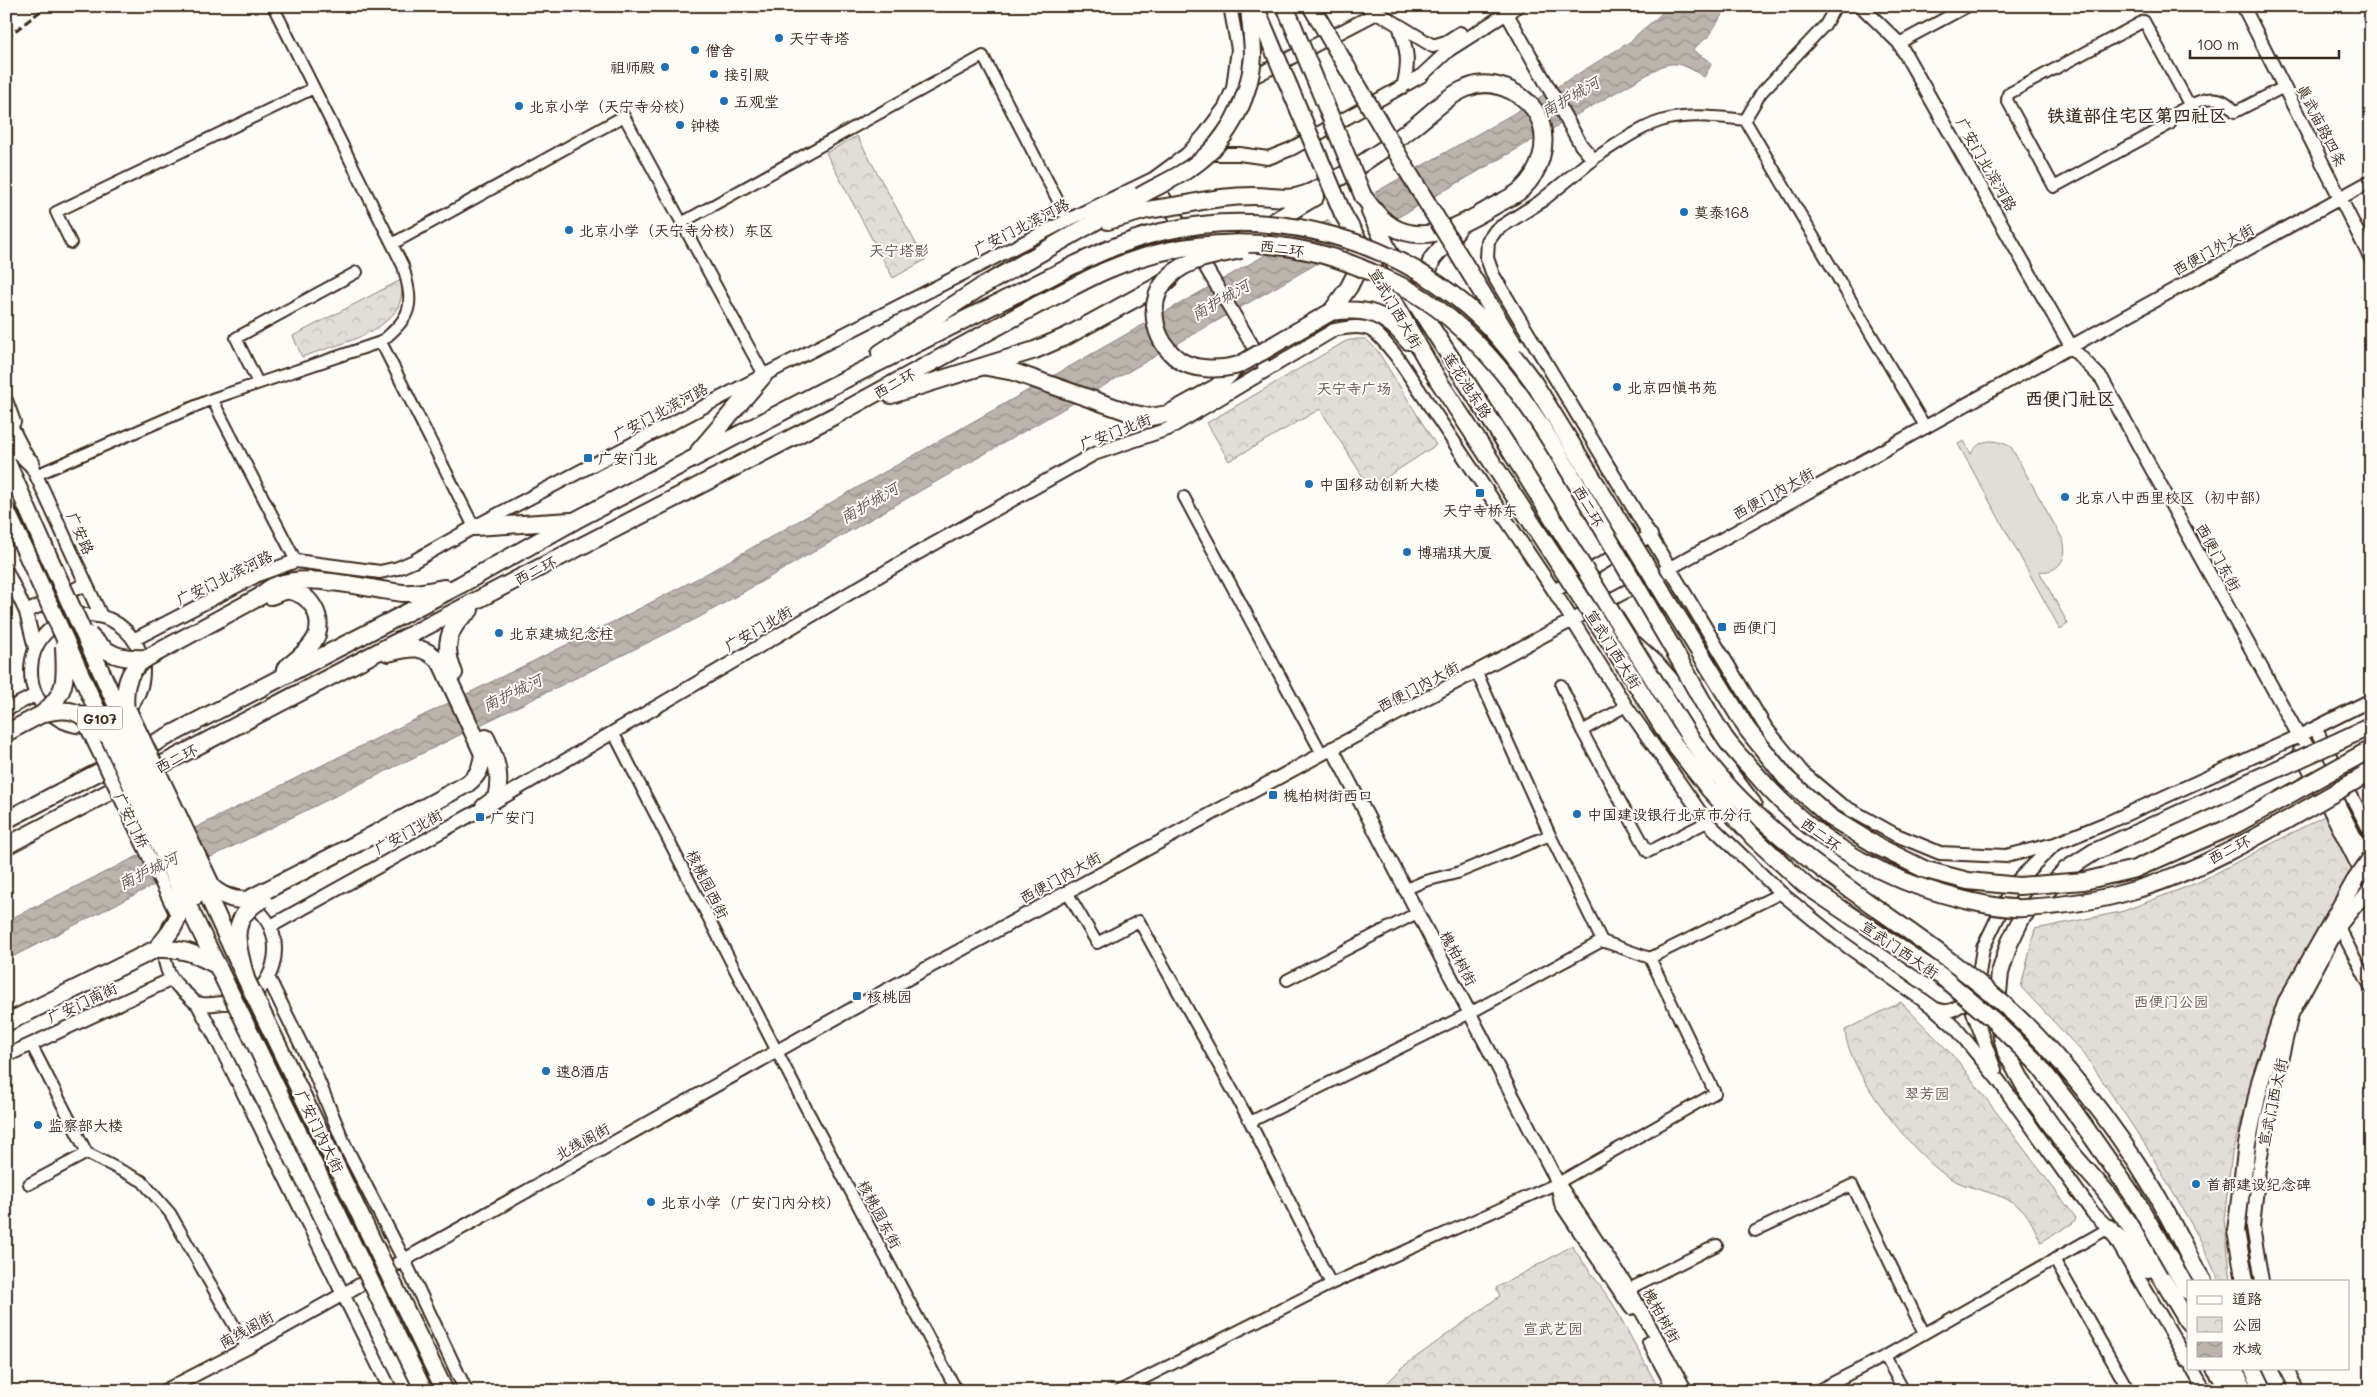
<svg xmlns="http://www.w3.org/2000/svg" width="2377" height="1397" font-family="Mali,'LXGW WenKai TC',sans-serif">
  <defs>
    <pattern id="park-crowns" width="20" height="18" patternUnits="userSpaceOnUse" patternTransform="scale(1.25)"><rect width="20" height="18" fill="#e1ded7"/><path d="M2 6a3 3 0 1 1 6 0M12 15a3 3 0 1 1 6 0" fill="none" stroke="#c2bfb8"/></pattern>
    <pattern id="water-waves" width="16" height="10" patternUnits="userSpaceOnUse" patternTransform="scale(1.25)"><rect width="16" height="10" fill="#bbb4ad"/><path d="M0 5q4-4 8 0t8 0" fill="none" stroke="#99938c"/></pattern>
  </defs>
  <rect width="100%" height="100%" fill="#fdfcf7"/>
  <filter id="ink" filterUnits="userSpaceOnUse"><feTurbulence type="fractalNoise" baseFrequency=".02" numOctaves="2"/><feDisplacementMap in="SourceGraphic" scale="10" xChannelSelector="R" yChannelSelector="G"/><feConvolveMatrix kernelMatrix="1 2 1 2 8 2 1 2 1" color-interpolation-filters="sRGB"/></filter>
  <g filter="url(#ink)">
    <path fill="url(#park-crowns)" stroke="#8e847a" d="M857,136L925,260L893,278L826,153Z
      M401,280C411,331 339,343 302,357L293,336Z
      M1357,339H1366L1377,350L1436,445L1370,488L1320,409L1229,461L1207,423L1346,341Z
      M2326,815L2356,875L2277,1001L2232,1153L2224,1219L2231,1281H2219L2201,1241L2146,1146L2085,1055L2021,987L2035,929L2121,912L2199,882Z
      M1901,1002L1957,1060L2076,1218L2073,1223L2041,1242C2036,1232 2030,1217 2022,1209C2001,1190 1967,1191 1945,1175C1912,1152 1847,1071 1845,1030Z
      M1572,1246L1613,1304L1660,1391H1379L1404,1366L1500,1296L1496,1288Z"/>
    <path fill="#e1ded7" stroke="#8e847a" d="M1964,441L1971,454C1980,437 1996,439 2011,447L2063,540C2069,558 2058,574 2039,571L2068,624L2060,629L1958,444Z"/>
    <path fill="url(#water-waves)" stroke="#887d74" d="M1667,6H1727L1710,35L1693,49L1694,51L1712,63L1704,77C1690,68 1678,60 1662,66L698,618L144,890L6,960V921L623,617L704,575L1511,115L1633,40C1639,29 1658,21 1667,6Z"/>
    <path fill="#fdfcf7" d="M1374,191L1388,226L1347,249L1327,217Z"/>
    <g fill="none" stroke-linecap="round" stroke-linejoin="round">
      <defs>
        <path id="minor" d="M273,6L403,266C414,306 413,315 381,342L474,527
          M1899,43L1968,6
          M2167,118C2189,106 2217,84 2235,112L2280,89
          M1745,120L1926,428
          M1745,120L1761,93L1825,25L1836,6
          M2170,124L2054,187L2007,100L2008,94L2144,21L2190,106
          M1593,159C1614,146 1644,124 1668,119C1694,114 1719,117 1745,120
          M683,222L983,56L1068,220
          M71,243L56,212L314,88
          M392,244L624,116L764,375
          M258,383L236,338L357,272
          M212,399L296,561
          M36,475L212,399L381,342
          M1184,497L1322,754
          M1561,685L1582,731L1648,852L1707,822
          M1582,731L1626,706
          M613,732L805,1106L957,1391
          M1404,890L1425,881L1457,873L1550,835
          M1067,892L1097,943L1139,921L1250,1122L1331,1284
          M2339,927L2371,989
          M1650,958L1781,893
          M1287,980L1417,913
          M31,1044L87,1153L142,1181L170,1213L247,1348
          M1250,1122L1470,1013L1602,941
          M29,1184L87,1153
          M1755,1231L1852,1185L1924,1333
          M2054,1259L2129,1391
          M1629,1289L1717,1245
          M1885,1356L1904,1391
          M1119,1391L1331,1284L1558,1183L1715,1093L1650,958L1602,941L1550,835L1477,673
          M1816,1391L1885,1356L2109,1228"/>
        <path id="tertiary" d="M1367,6L1433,46L1446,42L1460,33
          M1861,6L1899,43L2072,348L2102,379L2299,736L2311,749L2371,869
          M2243,6L2371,259
          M1507,14L1581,145L1593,159L1540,202L1496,230L1488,241L1487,258L1493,275L1766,728L1803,773L1840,804L1894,834L1940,853L2006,856L2055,844L2109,822L2299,736L2371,700
          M1399,25C1407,50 1410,61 1403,87
          M1244,82L1377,13
          M1202,154H1239L1268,158L1291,149L1421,76L1449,50L1518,6
          M1153,179L1267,370
          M6,400L14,422
          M6,416L36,475L101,616
          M6,570L26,612L35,648
          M1554,591L1651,535
          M26,612L86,584
          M31 671a56 56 0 1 1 112 0a56 56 0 1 1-112 0Z
          M135,639L260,574L296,561L380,572L398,568L414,561L474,527L764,375L1068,220L1153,179L1187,154L1205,134L1225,107L1233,88L1238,49L1230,6
          M6,710L35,695
          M2315,728L2371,833
          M1332,748L1558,1183L1629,1289L1686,1391
          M2300,751L2364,878
          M217,893C238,895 252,901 265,918C285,944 274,990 241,1001C235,1003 228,1003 222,1003C214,1004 202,1006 195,1002C191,999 188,995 184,992C178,987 173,981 169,974C157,945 168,915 195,899C201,895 210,894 217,893Z
          M271,926L505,796L916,554L1094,454L1168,429L1334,330C1371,322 1374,329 1397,357L1554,591L1626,706L1707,822L1781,893L1840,941L1934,1008L1955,1027L1999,1081L2093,1213L2109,1228L2188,1362
          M268,977L314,1071L345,1146L404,1260L466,1391
          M197,1003L219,1044L391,1391
          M1936,1009C1953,1016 1961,1004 1974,994
          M6,1056L172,979
          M1995,1070L1973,1012L1983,948L2014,884L2053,846
          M1558,1188L1561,1204L1631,1308
          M2262,1281L2253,1227L2259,1168L2267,1120L2292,1014L2339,927L2371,887
          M1649,1342L1675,1391
          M2192,1368L2205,1391
          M2286,1368L2298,1391
          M164,1391L247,1348L861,1004L1322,754L1670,568L2371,181"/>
        <path id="trunk" d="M1187,204C1209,199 1231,196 1254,196C1272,196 1289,201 1306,194C1339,181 1384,150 1412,128C1430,115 1446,96 1467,88C1494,76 1532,95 1541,123C1548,146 1540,172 1522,189C1515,196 1503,201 1494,206C1468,221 1436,241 1405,232C1386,227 1374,211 1363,196
          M1370,212L1408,291L1508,447
          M1343,214L1438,380
          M1108,221L1147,210
          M1231,247L1315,197
          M1331,312C1366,307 1386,313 1408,341
          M1331,312L1349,287L1358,269L1355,255
          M1434,314L1425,280L1432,259L1457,230
          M880,353L981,287L1140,196
          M987,367L1014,372L1131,413L1150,417L1168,414L1217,387L1237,366
          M891,395L1035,350L1067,336L1169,280
          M6,439L31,463
          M699,451L764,375
          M6,460L43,544
          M6,510L23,546
          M474,527L571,521
          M271,596C277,594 284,590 290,591C310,594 323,615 317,635C312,648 296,660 285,669
          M1634,644L1656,664L1678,689L1731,775L1753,804
          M147,658L261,596C287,564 366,590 403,593C417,594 432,590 445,588
          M454,673C443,648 447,627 470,610
          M6,733L42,714
          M2343,739L2371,726
          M2353,759L2371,749
          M484,807L496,798C502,775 496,759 486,738
          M6,820L460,585L576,520L822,391L1028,288
          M358,843L467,784C479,775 481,768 483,754L441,663C423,644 412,647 388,653
          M6,846L504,586L836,415L1039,304
          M6,1023L156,949
          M2109,1228L2148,1269
          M2194,1266L2203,1281
          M2175,1268L2188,1291
          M2245,1281L2236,1231L2247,1144L2260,1082L2286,1003L2355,881
          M2188,1322L2135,1233L2105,1191L2068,1149L2029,1094L2006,1052L1996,1013L2000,973L2009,944L2022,917L2066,870L2094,852L2293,762
          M2215,1368L2230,1391
          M2233,1368L2246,1391
          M2253,1368L2264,1391"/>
      </defs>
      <use href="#minor" stroke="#3b2a1e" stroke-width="14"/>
      <use href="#tertiary" stroke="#3b2a1e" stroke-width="16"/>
      <use href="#trunk" stroke="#3b2a1e" stroke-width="20"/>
      <use href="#minor" stroke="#fdfcf7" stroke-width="10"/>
      <use href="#tertiary" stroke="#fdfcf7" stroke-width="12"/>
      <use href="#trunk" stroke="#fdfcf7" stroke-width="16"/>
      <path stroke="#3b2a1e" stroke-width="3" stroke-dasharray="8 4" stroke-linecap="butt" d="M6,38L47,6"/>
      <defs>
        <path id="tertiary-bridge" d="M130,710L213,884
          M112,721L196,898
          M87,728L176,913"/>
        <path id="primary-bridge" d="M198,874L246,979L445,1391
          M180,889L424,1391"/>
        <path id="trunk-bridge" d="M1255,6L1343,214
          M1285,6L1363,196
          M1311,6L1410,175L1514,345
          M1140,196C1155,187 1172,180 1187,170C1225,147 1250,100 1253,56C1253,40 1250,22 1249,6
          M1147,210L1187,204
          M1241,250C1216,255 1189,258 1170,276C1145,299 1152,341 1179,360C1193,370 1218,370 1235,366C1244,364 1253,356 1262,352C1285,338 1308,325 1331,312
          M1028,288C1071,267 1113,243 1161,232C1274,205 1399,239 1483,321C1502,340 1518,361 1534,383L1747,729L1786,778L1830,817L1879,847L1926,870L1968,881L2019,886L2084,881L2135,869L2235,825L2353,759
          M1039,304C1062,293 1084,280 1107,270C1187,236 1278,234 1359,267C1377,275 1396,282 1413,292C1488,337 1536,414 1579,488C1610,541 1641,594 1672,647C1690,678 1707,712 1727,741C1735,752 1746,763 1755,773C1797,822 1842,855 1902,880C1931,892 1993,910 2024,908C2060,906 2097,901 2131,891C2210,869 2292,816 2364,776
          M1438,380L1610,642L1670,739L1709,789L1754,838L1804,884L1941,976L1992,1019L2035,1061L2071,1107L2134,1197L2175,1268
          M1508,447L1689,736C1699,750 1710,765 1721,778C1744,806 1781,837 1810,860C1873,908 1941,950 2001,1002C2057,1050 2115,1126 2153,1189C2168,1214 2181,1240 2194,1266
          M43,544L130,735L196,870C209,887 227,904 249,899L358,843
          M23,546L109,737L180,889C181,919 176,927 156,949
          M89,635C109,656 119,659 147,658
          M45,713C77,705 82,716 106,735
          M42,714C69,691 65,679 64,646
          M126,717C124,693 124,671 147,658
          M2293,762L2343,739
          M2355,881L2371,858
          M156,949C185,948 193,953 218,966
          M246,979C238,945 226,919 263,899"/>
      </defs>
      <use href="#tertiary-bridge" stroke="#3b2a1e" stroke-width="16" stroke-linecap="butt"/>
      <use href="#primary-bridge" stroke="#3b2a1e" stroke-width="20" stroke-linecap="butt"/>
      <use href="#trunk-bridge" stroke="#3b2a1e" stroke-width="20" stroke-linecap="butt"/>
      <use href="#tertiary-bridge" stroke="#fdfcf7" stroke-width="12"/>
      <use href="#primary-bridge" stroke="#fdfcf7" stroke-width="16"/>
      <use href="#trunk-bridge" stroke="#fdfcf7" stroke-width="16"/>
    </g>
  </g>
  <g fill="#1f6fb2" stroke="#fdfcf7" stroke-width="2">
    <circle cx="779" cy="38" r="5"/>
    <circle cx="695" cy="50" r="5"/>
    <circle cx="665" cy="67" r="5"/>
    <circle cx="714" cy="74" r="5"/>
    <circle cx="724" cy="101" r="5"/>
    <circle cx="519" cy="106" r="5"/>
    <circle cx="680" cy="125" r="5"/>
    <circle cx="1684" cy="212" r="5"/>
    <circle cx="569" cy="230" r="5"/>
    <circle cx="1617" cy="387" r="5"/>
    <rect x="583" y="453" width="10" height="10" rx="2.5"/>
    <circle cx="1309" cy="484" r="5"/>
    <rect x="1475" y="488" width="10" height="10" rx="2.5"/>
    <circle cx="2065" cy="497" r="5"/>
    <circle cx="1407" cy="552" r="5"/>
    <rect x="1717" y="622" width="10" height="10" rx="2.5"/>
    <circle cx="499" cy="633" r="5"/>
    <rect x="1268" y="790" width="10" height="10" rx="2.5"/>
    <circle cx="1577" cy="814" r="5"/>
    <rect x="475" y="812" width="10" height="10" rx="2.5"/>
    <rect x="852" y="991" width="10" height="10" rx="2.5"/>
    <circle cx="546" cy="1071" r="5"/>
    <circle cx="38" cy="1125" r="5"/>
    <circle cx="2196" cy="1184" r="5"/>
    <circle cx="651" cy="1202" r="5"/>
  </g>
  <g text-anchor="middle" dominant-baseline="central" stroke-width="4" stroke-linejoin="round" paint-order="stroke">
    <rect fill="#fdfcf7" stroke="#75695f" stroke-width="1" x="77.5" y="706.5" width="45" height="23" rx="4"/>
    <g font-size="14" font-weight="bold" fill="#3b2a1e">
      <text x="100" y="718">G107</text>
    </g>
    <g font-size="15" fill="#3b2a1e" stroke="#fdfcf7" text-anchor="start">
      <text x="789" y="38">天宁寺塔</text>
      <text x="705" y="50">僧舍</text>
      <text x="655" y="67" text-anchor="end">祖师殿</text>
      <text x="724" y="74">接引殿</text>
      <text x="734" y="101">五观堂</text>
      <text x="529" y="106">北京小学（天宁寺分校）</text>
      <text x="690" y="125">钟楼</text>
      <text x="1694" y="212">莫泰168</text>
      <text x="579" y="230">北京小学（天宁寺分校）东区</text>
      <text x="1627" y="387">北京四慎书苑</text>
      <text x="598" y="458">广安门北</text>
      <text x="1319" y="484">中国移动创新大楼</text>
      <text x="2075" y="497">北京八中西里校区（初中部）</text>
      <text x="1480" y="510" text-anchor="middle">天宁寺桥东</text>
      <text x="1417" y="552">博瑞琪大厦</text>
      <text x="1732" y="627">西便门</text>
      <text x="509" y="633">北京建城纪念柱</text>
      <text x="1283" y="795">槐柏树街西口</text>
      <text x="1587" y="814">中国建设银行北京市分行</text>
      <text x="490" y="817">广安门</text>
      <text x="867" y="996">核桃园</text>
      <text x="556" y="1071">速8酒店</text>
      <text x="48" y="1125">监察部大楼</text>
      <text x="2206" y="1184">首都建设纪念碑</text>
      <text x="661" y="1202">北京小学（广安门内分校）</text>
    </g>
    <g font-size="15" fill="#3b2a1e" stroke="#fdfcf7">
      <text transform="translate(2322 125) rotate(63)">真武庙路四条</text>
      <text transform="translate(1987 164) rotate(60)">广安门北滨河路</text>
      <text transform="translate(1021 226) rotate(-27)">广安门北滨河路</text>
      <text transform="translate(1282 248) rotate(8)">西二环</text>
      <text transform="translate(2213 249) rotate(-29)">西便门外大街</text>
      <text transform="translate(1396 308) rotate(60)">宣武门西大街</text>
      <text transform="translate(894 383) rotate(-29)">西二环</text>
      <text transform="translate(1468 385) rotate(57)">莲花池东路</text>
      <text transform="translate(660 411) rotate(-28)">广安门北滨河路</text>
      <text transform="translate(1115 431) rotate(-21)">广安门北街</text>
      <text transform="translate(1773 493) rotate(-29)">西便门内大街</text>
      <text transform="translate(1589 506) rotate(60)">西二环</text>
      <text transform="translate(81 533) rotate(66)">广安路</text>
      <text transform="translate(2219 557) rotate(61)">西便门东街</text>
      <text transform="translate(535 570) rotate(-27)">西二环</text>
      <text transform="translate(224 577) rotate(-26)">广安门北滨河路</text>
      <text transform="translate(758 628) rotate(-30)">广安门北街</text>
      <text transform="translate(1614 649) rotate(58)">宣武门西大街</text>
      <text transform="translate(1418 686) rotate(-28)">西便门内大街</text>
      <text transform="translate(176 758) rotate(-27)">西二环</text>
      <text transform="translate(132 820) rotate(64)">广安门桥</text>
      <text transform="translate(408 831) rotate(-29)">广安门北街</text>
      <text transform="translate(1821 834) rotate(37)">西二环</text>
      <text transform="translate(2229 849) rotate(-27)">西二环</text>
      <text transform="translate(1060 877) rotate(-29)">西便门内大街</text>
      <text transform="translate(708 884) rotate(63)">核桃园西街</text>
      <text transform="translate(1900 949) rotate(34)">宣武门西大街</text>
      <text transform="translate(1459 958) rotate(62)">槐柏树街</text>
      <text transform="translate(82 1002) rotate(-25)">广安门南街</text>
      <text transform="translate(2272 1102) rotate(-78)">宣武门西大街</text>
      <text transform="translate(320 1131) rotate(64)">广安门内大街</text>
      <text transform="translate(582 1141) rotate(-29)">北线阁街</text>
      <text transform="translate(880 1214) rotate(62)">核桃园东街</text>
      <text transform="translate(1662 1315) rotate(61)">槐柏树街</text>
      <text transform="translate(246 1329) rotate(-29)">南线阁街</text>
    </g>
    <g font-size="15" fill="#64574c" stroke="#fdfcf7">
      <text x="899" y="250">天宁塔影</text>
      <text x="1354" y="388">天宁寺广场</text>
      <text x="2171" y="1001">西便门公园</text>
      <text x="1927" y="1093">翠芳园</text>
      <text x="1553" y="1328">宣武艺园</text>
    </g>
    <g font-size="16" font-style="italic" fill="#615349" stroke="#fdfcf7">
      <text transform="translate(1570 96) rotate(-30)">南护城河</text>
      <text transform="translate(1220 299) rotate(-30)">南护城河</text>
      <text transform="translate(869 502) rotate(-30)">南护城河</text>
      <text transform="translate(512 692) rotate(-26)">南护城河</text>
      <text transform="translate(148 870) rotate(-26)">南护城河</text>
    </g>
    <g font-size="18" font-weight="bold" fill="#3b2a1e" stroke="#fdfcf7">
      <text x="2137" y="115">铁道部住宅区第四社区</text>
      <text x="2070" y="398">西便门社区</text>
    </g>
  </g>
  <rect width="2377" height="1397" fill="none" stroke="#fdfcf7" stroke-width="25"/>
  <rect x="12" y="12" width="2352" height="1372" fill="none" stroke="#3b2a1e" stroke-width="2" filter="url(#ink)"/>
  <rect x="2187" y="1280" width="162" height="90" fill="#fdfcf7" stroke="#afa8a0"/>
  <rect x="2197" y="1296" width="25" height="8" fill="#fdfcf7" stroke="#afa8a0"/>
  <text x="2232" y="1304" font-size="15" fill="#3b2a1e">道路</text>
  <rect x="2197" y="1317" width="25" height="15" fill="url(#park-crowns)" stroke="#afa8a0"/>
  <text x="2232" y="1330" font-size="15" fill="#3b2a1e">公园</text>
  <rect x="2197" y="1342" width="25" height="15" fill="url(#water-waves)" stroke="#afa8a0"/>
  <text x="2232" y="1354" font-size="15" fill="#3b2a1e">水域</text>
  <path d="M2190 50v8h149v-8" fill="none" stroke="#3b2a1e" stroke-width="2.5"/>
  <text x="2197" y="50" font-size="15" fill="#3b2a1e" stroke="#fdfcf7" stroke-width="4" paint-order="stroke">100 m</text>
</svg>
